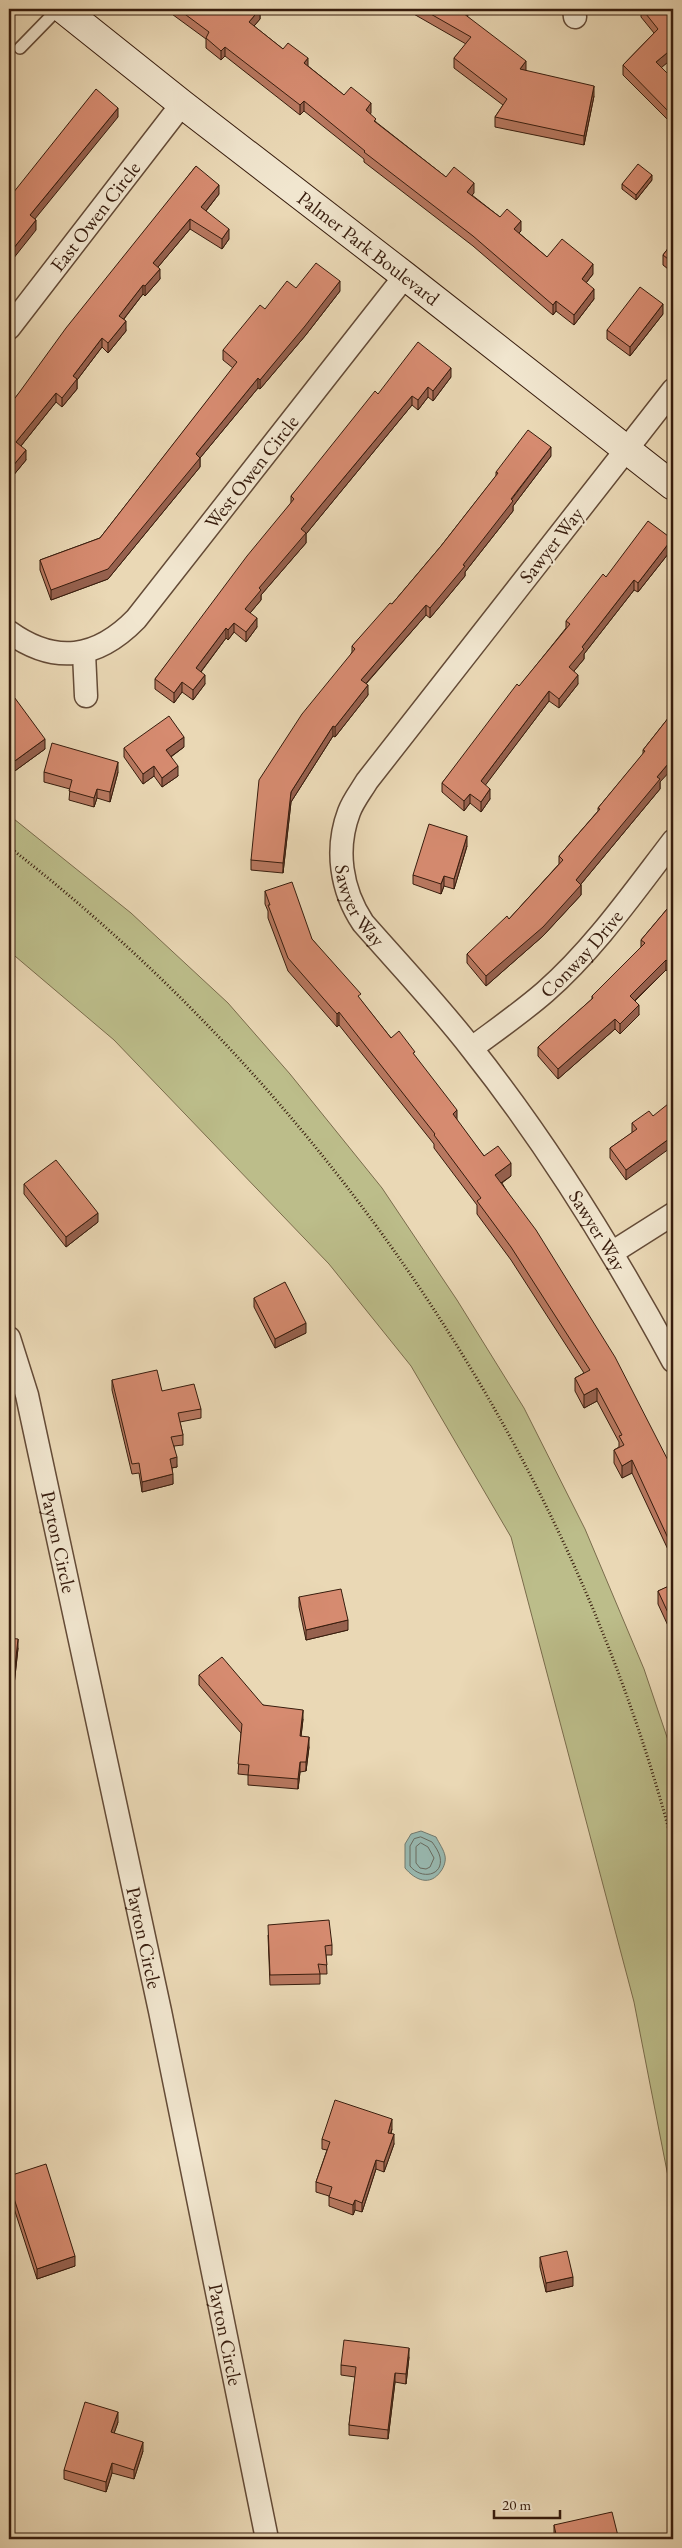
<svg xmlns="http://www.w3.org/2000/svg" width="682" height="2548" font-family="'EB Garamond',serif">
  <rect width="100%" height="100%" fill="#ead8b5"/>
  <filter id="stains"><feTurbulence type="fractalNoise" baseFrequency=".004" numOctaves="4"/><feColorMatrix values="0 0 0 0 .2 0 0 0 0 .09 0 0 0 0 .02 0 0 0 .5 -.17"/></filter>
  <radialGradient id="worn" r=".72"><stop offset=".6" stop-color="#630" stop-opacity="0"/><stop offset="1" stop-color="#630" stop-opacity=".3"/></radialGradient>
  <path fill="#bcbd8a" stroke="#7a6c4c" d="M9,815L131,913L228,1003L290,1074L382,1188L457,1300L524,1408L585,1529L644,1669L673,1755V2202L634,2002L511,1537L411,1366L329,1264L114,1040L9,951Z"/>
  <path fill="#98b9b1" stroke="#717a6f" d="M421,1831L436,1837C439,1843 444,1850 445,1856C446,1861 444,1867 441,1871C430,1887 415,1880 405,1868V1844L411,1834Z"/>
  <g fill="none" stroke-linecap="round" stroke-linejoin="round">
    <path stroke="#686a5f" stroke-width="1" d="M421,1837L432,1842C435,1846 439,1852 440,1857C444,1876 421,1880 410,1866V1846L414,1839Z
      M421,1843L428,1847L434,1858L430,1867L426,1869L420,1868L416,1863V1847Z"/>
    <defs>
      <path id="service" d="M20,48L58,9"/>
      <g id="minor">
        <path d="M574,9L575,17"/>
        <path id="s1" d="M9,328L182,104"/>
        <path id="s2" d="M673,390L367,781C361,791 353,801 349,812C335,849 341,890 363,923C399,964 438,1005 472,1049C549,1146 614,1252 673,1361"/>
        <path id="s3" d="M9,632C55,665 97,659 136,619L405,276"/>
        <path d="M84,653L86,696"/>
        <path id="s4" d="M472,1048C496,1030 522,1012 545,992C594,949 633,893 673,841"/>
        <path d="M613,1252L673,1214"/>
        <path id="s5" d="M9,1338L27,1395L160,2011L267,2539"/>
      </g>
      <g id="secondary">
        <path id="s6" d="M63,9L182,104L405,276L673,486"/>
      </g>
    </defs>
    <use href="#service" stroke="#644b37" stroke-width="14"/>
    <use href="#minor" stroke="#644b37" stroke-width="25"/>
    <use href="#secondary" stroke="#371c0d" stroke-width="30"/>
    <path stroke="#371c0d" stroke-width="3" stroke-dasharray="1 2.5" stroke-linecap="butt" d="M9,847C328,1094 571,1454 673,1845"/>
    <use href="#service" stroke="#f1e6cf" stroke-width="11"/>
    <use href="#minor" stroke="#f1e6cf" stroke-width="22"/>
    <use href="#secondary" stroke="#f1e6cf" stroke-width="28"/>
  </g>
  <path fill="#b87860" stroke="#371c0d" d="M165,9H260V19L254,26L283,49L308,66L344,95L371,113L370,114L376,122L446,177L474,193L472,195L500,217L521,231L519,233L547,257L593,274L586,283L594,299L574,325L556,311L553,315L473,246L364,162V159L304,111L300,115L225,56L221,60L206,48V39Z
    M405,9H472L467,16L526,71L594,96L584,145L495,127V117L503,105L454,68V58L466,44Z
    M641,9H673V58L661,67L673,79V117L669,121L623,75V65L654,33L641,17Z
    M196,166L219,194L206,211L229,239L222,249L190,229L158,267L160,279L145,296L143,294L124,319L126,331L108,353L102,347L77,380V389L62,407L56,402L21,446L26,460L12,477L9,474V406Z
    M652,180L636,200L622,189V184Z
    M673,242V273L663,265V255Z
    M296,288L340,291L305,336L260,389L258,388L200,458V467L108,579L51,600L40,570V560L100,538L233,368L223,360V350L265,309Z
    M663,314L630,356L607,339V330Z
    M451,377L433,401L428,397L418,410L412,405L306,534V543L261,595V600L250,613L257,627L246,642L234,632L228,640L226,638L201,672L205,684L193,700L182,692L174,703L155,689V679L291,503V496L378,394Z
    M551,456L513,506V511L465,572V576L430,618L426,615L366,684L368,695L335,737L333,736L291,802L283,873L251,870V860L352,652V646L392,604L441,546L496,476V472Z
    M672,549L638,592L634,590L584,654V659L574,671L578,684L559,708L549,701L485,785L490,799L481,812L470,803L464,811L442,792V783L566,628V621L606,577Z
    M9,690L45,749L12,773L9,769Z
    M673,712L660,782V789L581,884V895L543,936L486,986L467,963V954L509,919L559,864V856L598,811V808L643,754V750Z
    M184,747L171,757L178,776L162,787L154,776L143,784L124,757V748Z
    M44,772H118L110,802L97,798L94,807L69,800L70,789L44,782Z
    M467,846L454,889L444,886L441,894L413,884V875Z
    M265,891L312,939L391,1038L415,1056L457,1121L484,1156L511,1176L502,1183L673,1470V1628L670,1630L658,1604V1591L673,1585L668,1573V1560L672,1558L632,1473L622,1478L614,1463V1450L619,1447V1442L597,1401L584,1408L575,1391V1378L584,1373L511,1260L477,1214V1205L434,1148V1144L339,1025L337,1027L288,971L268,918V911L265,904Z
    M673,902V976L666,970L635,1001L639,1015L620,1034L615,1029L558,1079L538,1056V1047L592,999V996L641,947V940Z
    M653,1116L626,1180L610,1158V1148L632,1133V1123Z
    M24,1184L98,1222L66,1247L24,1194Z
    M254,1298L306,1333L275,1348L254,1307Z
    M112,1380L162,1391L201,1409V1418L180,1422L183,1435V1445L174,1446L177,1467L172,1468L173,1484L142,1492L139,1473L132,1474L112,1390Z
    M299,1597L348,1630L306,1640L299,1607Z
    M9,1638L18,1648L12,1704H9Z
    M199,1675L263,1705L303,1719L301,1736L309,1747L306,1771L300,1772L298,1789L248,1785V1775L238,1774L241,1733L199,1685Z
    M268,1935L332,1945V1955H326L327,1974H320V1984L270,1985Z
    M392,2129L391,2134L394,2144L384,2172L376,2169L362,2212L355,2210L353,2215L329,2206V2196L316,2192V2182L327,2150L322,2149V2139Z
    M9,2176L75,2266L37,2279L9,2193Z
    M540,2257L573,2286L546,2292L540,2267Z
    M409,2357L406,2384L395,2382L388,2439L349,2435V2425L355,2377L341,2375V2365Z
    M118,2422L114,2433L143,2451L134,2479L112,2473L106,2492L64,2479V2470Z
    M554,2525L618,2539H555L554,2535Z"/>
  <path fill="#96614e" stroke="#371c0d" d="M260,9V19L249,32V22Z
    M466,9H472L463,23V13Z
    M225,47V56L221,60V51Z
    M673,48V58L656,72V62Z
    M308,58V67L304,63Z
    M526,61V71L520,69Z
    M594,86V96L584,145V136Z
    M304,101V111L300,115V105Z
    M371,103V113L366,120V110Z
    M118,108V117L30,225V215Z
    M673,108V117L669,121V112Z
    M652,175V180L636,200V195Z
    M474,183V193L467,201V192Z
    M219,185V194L201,217V207Z
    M190,219V229L153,273V263Z
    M36,220V230L9,264V254Z
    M521,221V231L514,238V229Z
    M229,229V239L222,249V239Z
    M593,264V274L582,288V279Z
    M160,269V279L145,296V286Z
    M340,281V291L305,336L260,389V380Z
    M143,285V294L119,325V316Z
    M594,289V299L574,325V315Z
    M556,301V311L553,315V305Z
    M663,304V314L630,356V347Z
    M126,321V331L108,353V343Z
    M102,338V347L77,380V389L62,407V398L73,376Z
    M451,368V377L433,401V391Z
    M258,378V388L200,458V467L108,579L51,600V590L196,454Z
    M428,387V397L418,410V400Z
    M56,393V402L16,452V442Z
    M412,396V405L306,534V543L261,595V600L245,619V609L259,588L301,529Z
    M551,447V456L513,506V511L465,572V576L430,618V608Z
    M26,450V460L12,477V467Z
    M672,539V549L638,592V583Z
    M634,580V590L584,654V659L569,677V667L582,647Z
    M426,605V615L361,689V680Z
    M257,618V627L246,642V632Z
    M234,623V632L228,640V630Z
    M226,628V638L196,678V668Z
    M205,675V684L193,700V690Z
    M578,675V684L559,708V699Z
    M182,682V692L174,703V693Z
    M368,685V695L335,737V727Z
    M549,691V701L481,791V781Z
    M333,726V736L291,802L283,873V863L291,792Z
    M184,737V747L166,760V750Z
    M45,739V749L12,773V763Z
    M673,758V768L660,782V789L576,890V880L657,777Z
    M118,762V772L110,802V792Z
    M154,766V776L143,784V774Z
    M178,766V776L162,787V778Z
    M97,789V798L94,807V798Z
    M490,789V799L481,812V802Z
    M470,794V803L464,811V801Z
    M467,836V846L454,889V879Z
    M444,876V886L441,894V884Z
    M581,885V895L543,936L486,986V976Z
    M666,960V970L630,1005V996Z
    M639,1005V1015L620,1034V1024Z
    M339,1012V1025L337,1027V1014Z
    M615,1019V1029L558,1079V1069Z
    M457,1110V1123L453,1114Z
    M673,1136V1146L626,1180V1170Z
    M511,1163V1176L495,1187V1175Z
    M98,1213V1222L66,1247V1237Z
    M306,1323V1333L275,1348V1339Z
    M597,1388V1401L584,1408V1395Z
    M177,1457V1467L170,1468V1459Z
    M632,1460V1473L622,1478V1466Z
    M173,1474V1484L142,1492V1482Z
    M673,1616V1628L670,1630V1617Z
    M348,1620V1630L306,1640V1630Z
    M18,1639V1648L12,1704V1694Z
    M303,1710V1719L300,1745V1736Z
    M309,1737V1747L306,1771V1762Z
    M300,1762V1772L298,1789V1779Z
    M392,2119V2129L388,2142V2133Z
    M394,2134V2144L384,2172V2162Z
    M376,2160V2169L362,2212V2203Z
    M355,2200V2210L353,2215V2205Z
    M75,2256V2266L37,2279V2269Z
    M573,2277V2286L546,2292V2283Z
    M409,2348V2357L406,2384V2374Z
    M395,2373V2382L388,2439V2430Z
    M118,2412V2422L111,2442V2432Z
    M143,2442V2451L134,2479V2470Z
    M112,2463V2473L106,2492V2482Z
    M618,2536V2539H604Z"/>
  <path fill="#d68b70" stroke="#371c0d" d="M178,9H260L249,22L283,49L288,43L308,58L304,63L344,95L351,87L371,103L366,110L376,119L374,121L446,177L454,167L474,183L467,192L500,217L507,209L521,221L514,229L547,257L562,239L593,264L582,279L594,289L574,315L556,301L553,305L473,236L364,152L365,151L304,101L300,105L225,47L221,51L206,38L209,32Z
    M422,9H466L463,13L526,61L520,69L594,86L584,136L495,117L507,99L454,58L471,37Z
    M642,9H673V48L656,62L673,79V108L669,112L623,65L658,29Z
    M96,89L118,108L30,215L36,220L9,254V198Z
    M638,164L652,175L636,195L622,184Z
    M196,166L219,185L201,207L229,229L222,239L190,219L153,263L160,269L145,286L143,285L119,316L126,321L108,343L102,338L73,376L77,379L62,398L56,393L16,442L26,450L12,467L9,465V406L21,390L66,328Z
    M673,242V263L663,255Z
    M316,263L340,281L305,326L260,380L258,378L196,454L200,458L108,569L51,590L40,560L100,538L237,362L223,350L260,305L265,309L287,281L296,288Z
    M640,287L663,304L630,347L607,330Z
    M418,342L451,368L433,391L428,387L418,400L412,396L301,529L306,533L259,588L261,590L245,609L257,618L246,632L234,623L228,630L226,628L196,668L205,675L193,690L182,682L174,693L155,679L247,556L294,499L291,496L375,391L378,394Z
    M528,430L551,447L511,499L513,501L463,565L465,566L430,608L426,605L361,680L368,685L335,727L333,726L291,792L283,863L251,860L259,780L302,714L355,649L352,646L390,603L392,604L441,546L498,473L496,472Z
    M648,521L672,539L638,583L634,580L582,647L584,649L569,667L578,675L559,699L549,691L481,781L490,789L481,802L470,794L464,801L442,783L517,684L519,686L570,624L566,621L603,574L606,577Z
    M9,690L45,739L12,763L9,759Z
    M673,712V758L657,777L660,779L576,880L581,885L543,927L486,976L467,954L507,916L509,919L563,860L559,856L600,809L598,808L645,751L643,750Z
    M169,716L184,737L166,750L178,766L162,778L154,766L143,774L124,748Z
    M52,743L118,762L110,792L97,789L94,798L69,791L72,780L44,772Z
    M429,824L467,836L454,879L444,876L441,884L413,875Z
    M292,882L312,939L361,994L358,996L391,1038L399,1031L415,1052L413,1053L457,1110L453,1114L484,1156L498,1146L511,1163L495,1175L536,1230L615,1357L673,1470V1549L632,1460L622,1466L614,1450L624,1445L619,1436L622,1435L597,1388L584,1395L575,1378L590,1370L511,1247L477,1201L481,1198L434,1135L435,1134L339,1012L337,1014L288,958L268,905H270L265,891Z
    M673,902V966L666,960L630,996L639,1005L620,1024L615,1019L558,1069L538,1047L593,998L592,996L645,943L641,940Z
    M673,1100V1136L626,1170L610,1148L637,1129L632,1123L649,1111L653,1116Z
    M56,1160L98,1213L66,1237L24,1184Z
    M285,1282L306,1323L275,1339L254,1298Z
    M157,1370L162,1391L194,1384L201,1409L178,1413L183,1435L171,1437L177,1457L170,1459L173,1474L142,1482L139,1463L132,1464L112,1380Z
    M673,1558V1572L668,1560Z
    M673,1584V1616L670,1617L658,1591Z
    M341,1589L348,1620L306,1630L299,1597Z
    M9,1638L18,1639L12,1694H9Z
    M222,1657L263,1705L303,1710L300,1736L309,1737L306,1762H300L298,1779L248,1775L249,1765L238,1764L242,1724L199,1675Z
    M329,1920L332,1945L325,1946L327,1965L318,1964L320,1974L270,1975L268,1925Z
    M335,2100L392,2119L388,2133L394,2134L384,2162L376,2160L362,2203L355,2200L353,2205L329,2197L332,2187L316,2182L330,2142L322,2139Z
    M46,2164L75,2256L37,2269L9,2183V2176Z
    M567,2251L573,2277L546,2283L540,2257Z
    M344,2340L409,2348L406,2374L395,2373L388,2430L349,2425L356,2367L341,2365Z
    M85,2402L118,2412L111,2432L143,2442L134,2470L112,2463L106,2482L64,2470Z
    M612,2512L618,2536L604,2539H557L554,2525Z
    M408,2535L435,2537L434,2539H408Z"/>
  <g text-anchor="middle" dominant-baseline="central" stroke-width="4.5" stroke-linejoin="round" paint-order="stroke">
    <g font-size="20" fill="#371c0d" stroke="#f1e6cf">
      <text stroke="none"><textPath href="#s1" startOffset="141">East Owen Circle</textPath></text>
      <text stroke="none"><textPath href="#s6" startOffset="388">Palmer Park Boulevard</textPath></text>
      <text stroke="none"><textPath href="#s3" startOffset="329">West Owen Circle</textPath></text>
      <text transform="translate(551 545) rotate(-52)">Sawyer Way</text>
      <text stroke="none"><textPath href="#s2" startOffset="631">Sawyer Way</textPath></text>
      <text stroke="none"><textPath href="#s4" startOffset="145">Conway Drive</textPath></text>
      <text stroke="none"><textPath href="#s2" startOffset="1036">Sawyer Way</textPath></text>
      <text stroke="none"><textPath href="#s5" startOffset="210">Payton Circle</textPath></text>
      <text stroke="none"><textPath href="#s5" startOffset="615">Payton Circle</textPath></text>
      <text stroke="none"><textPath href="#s5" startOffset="1020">Payton Circle</textPath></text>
    </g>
  </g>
  <rect width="682" height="2548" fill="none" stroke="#ead8b5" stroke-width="30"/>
  <rect x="10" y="10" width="662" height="2528" fill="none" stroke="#371c0d" stroke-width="2.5"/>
  <rect x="15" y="15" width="652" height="2518" fill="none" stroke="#371c0d"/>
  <path d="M494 2510v8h66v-8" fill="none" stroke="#371c0d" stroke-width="2.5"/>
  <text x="502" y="2510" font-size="15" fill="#371c0d" stroke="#f1e6cf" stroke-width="4" paint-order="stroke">20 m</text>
  <rect width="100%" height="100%" filter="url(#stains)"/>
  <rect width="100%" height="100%" fill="url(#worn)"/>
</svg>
